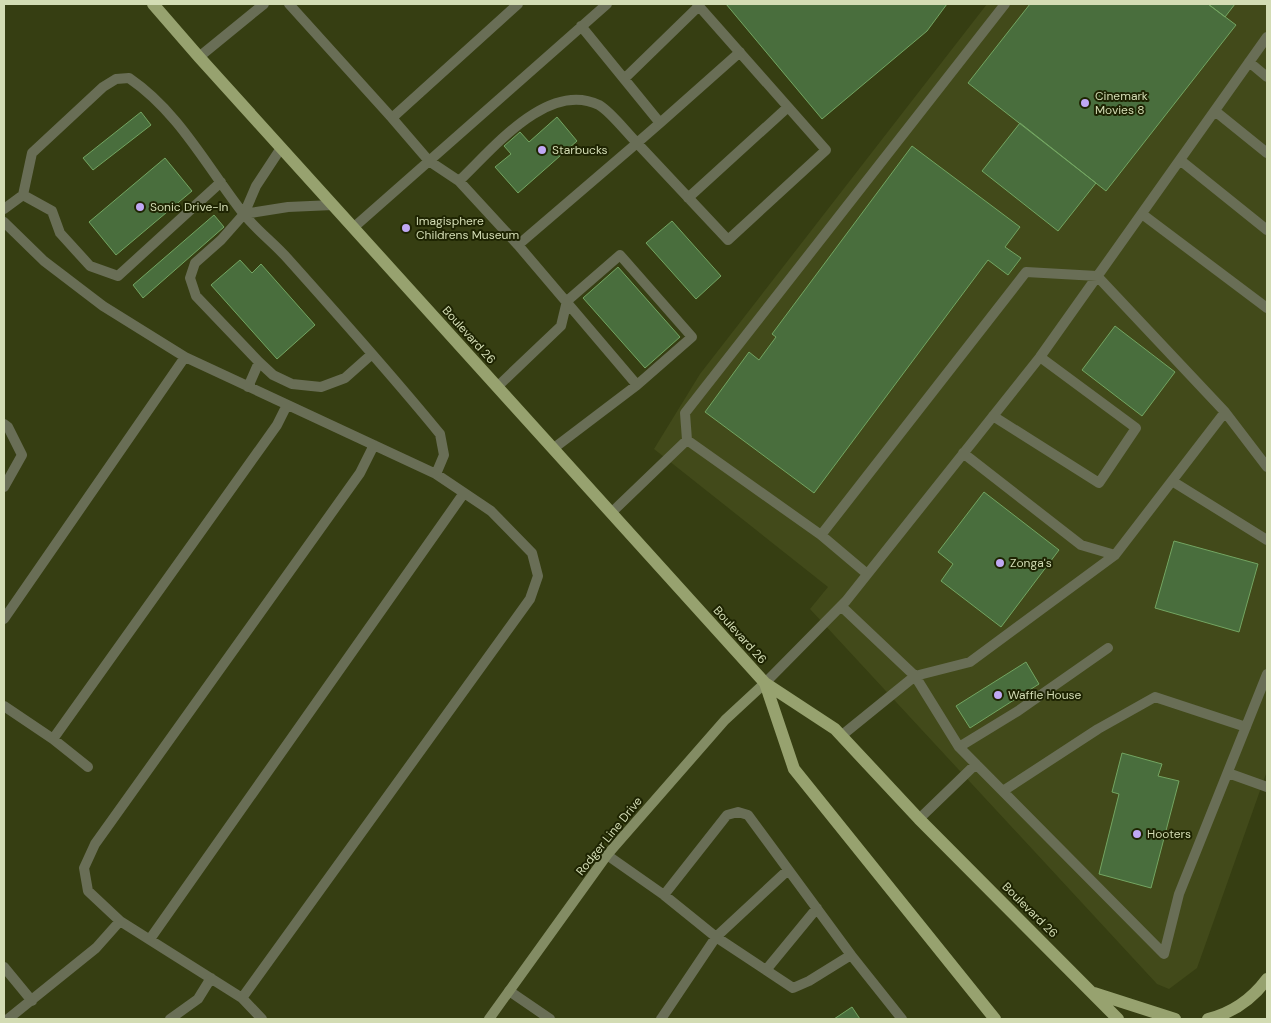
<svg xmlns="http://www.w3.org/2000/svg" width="1271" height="1023" font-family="'DM Sans',sans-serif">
  <rect width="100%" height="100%" fill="#363e12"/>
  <path fill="#424a1a" d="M987,4H1267V771L1197,968L1169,989L1157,984L810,609L828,587L654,449L700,374Z"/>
  <path fill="#496e3d" stroke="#73a562" d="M726,4H947L927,31L822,119Z
    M1030,4H1208L1236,25L1106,191L968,83Z
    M1208,4H1235L1225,17Z
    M141,112L151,125L93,170L83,158Z
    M557,117L577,141L518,193L495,167L511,154L504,146L520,132L529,142Z
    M1020,123L1096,183L1058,231L982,171Z
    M912,146L1020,227L1005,247L1021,258L1008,275L988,260L814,493L705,412L749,352L759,360L776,337L772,334Z
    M165,158L192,191L116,255L89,222Z
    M214,215L224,227L143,298L133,285Z
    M672,221L721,276L696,299L646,243Z
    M240,260L252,273L261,264L315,325L277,359L211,285Z
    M618,267L680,337L645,368L583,298Z
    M1115,326L1175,372L1142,416L1082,370Z
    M984,492L1059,550L1001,627L941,581L953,564L938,552Z
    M1174,541L1258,564L1239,632L1155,608Z
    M1026,662L1039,684L970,728L956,706Z
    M1122,753L1162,764L1158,776L1179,781L1151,888L1099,874L1119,794L1112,792Z
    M852,1007L860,1019H834Z"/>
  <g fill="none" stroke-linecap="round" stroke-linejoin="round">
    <path stroke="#696e56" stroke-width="10" d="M289,4L392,118L518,4
      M199,57L264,4
      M1249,62L1267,77
      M624,79L699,6
      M1215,111L1267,153
      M392,118L429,161L459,181L518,245L637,143L728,240L826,150L697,4
      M660,123L740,52
      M281,148L256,186L244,214L288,207L333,205
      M1180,160L1267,230
      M459,181C492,150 547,80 599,105C610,111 627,133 637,143L660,123L581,26
      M23,195L52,211L60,233L90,266L118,276L221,182
      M688,198L788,107
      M4,209L23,195L32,153L103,87L116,79L129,78C179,112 207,167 243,213C256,230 274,243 288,259C340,317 391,374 440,434L444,455L436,474
      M244,214L221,240L195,263L190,278L196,296L259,362L273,375L292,384L321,387L345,378L372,354
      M1142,214L1267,308
      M4,222L44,261L103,306L185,357L436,474L491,511L532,553L538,576L530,599L242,998L262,1019
      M353,228L607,4
      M518,245L637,385
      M248,387L259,362
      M497,387L561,326L567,301L620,255L692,337L637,385L554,448
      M993,416L1099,483L1136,428L1040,357
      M4,424L8,427L22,455L4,487
      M687,440L685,413L1005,4
      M963,453L1081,545L1115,555
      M1172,481L1267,540
      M611,513L687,440L821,535
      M866,573L821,535L1026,272L1097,276L1225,412L1267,467
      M841,606L915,676L959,747L1164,954L1179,894L1267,674
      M4,619L185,357
      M765,683L846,601L1040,357L1267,37
      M4,706L53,739L277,425L287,405
      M841,736L915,676L970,662L1115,555L1225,412
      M53,739L88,767
      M959,747L1018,711L1108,648
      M1228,773L1267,787
      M1003,791L1098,729L1155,697L1246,727
      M919,819L976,764
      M607,855L664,895L727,815L738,812L748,815L851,955
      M664,895L716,937L788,870
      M150,939L464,493
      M4,967L32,1001
      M766,970L817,908
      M509,991L550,1019
      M242,998L120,921L88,891L84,868L95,844L360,473L374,445
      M8,1019L96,948L120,921
      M170,1019L198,999L211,978
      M661,1019L716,937L793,988L809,981L851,955L902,1019"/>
    <path stroke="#838c64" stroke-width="10" d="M489,1019L607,855L725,720L765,683"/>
    <path stroke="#97a26f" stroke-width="12" d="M153,4L199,57L765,683L835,729L919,819L1118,1019
      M765,683L794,769L995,1019
      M1094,993L1175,1019
      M1208,1019C1232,1013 1252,999 1267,979"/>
  </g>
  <g fill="#c0a8f4" stroke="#1e2402" stroke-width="2">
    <circle cx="1085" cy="103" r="5"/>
    <circle cx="542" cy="150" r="5"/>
    <circle cx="140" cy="207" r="5"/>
    <circle cx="406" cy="228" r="5"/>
    <circle cx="1000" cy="563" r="5"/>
    <circle cx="998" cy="695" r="5"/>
    <circle cx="1137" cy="834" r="5"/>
  </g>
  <g text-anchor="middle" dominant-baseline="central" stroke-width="4" stroke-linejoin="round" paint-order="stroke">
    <g font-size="12" fill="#d3dcb4" stroke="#1e2402" text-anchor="start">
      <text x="1095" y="96">Cinemark<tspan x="1095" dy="14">Movies 8</tspan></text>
      <text x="552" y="150">Starbucks</text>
      <text x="150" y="207">Sonic Drive-In</text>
      <text x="416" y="221">Imagisphere<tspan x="416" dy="14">Childrens Museum</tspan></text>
      <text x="1010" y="563">Zonga's</text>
      <text x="1008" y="695">Waffle House</text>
      <text x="1147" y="834">Hooters</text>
    </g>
    <g font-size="12" fill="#d3dcb4" stroke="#1e2402">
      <text transform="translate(469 335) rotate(48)">Boulevard 26</text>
      <text transform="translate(740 635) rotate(48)">Boulevard 26</text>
      <text transform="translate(609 836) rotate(-51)">Rodger Line Drive</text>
      <text transform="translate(1030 910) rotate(45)">Boulevard 26</text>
    </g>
  </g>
  <rect width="1271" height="1023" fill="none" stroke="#d3dcb4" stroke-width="10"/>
</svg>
